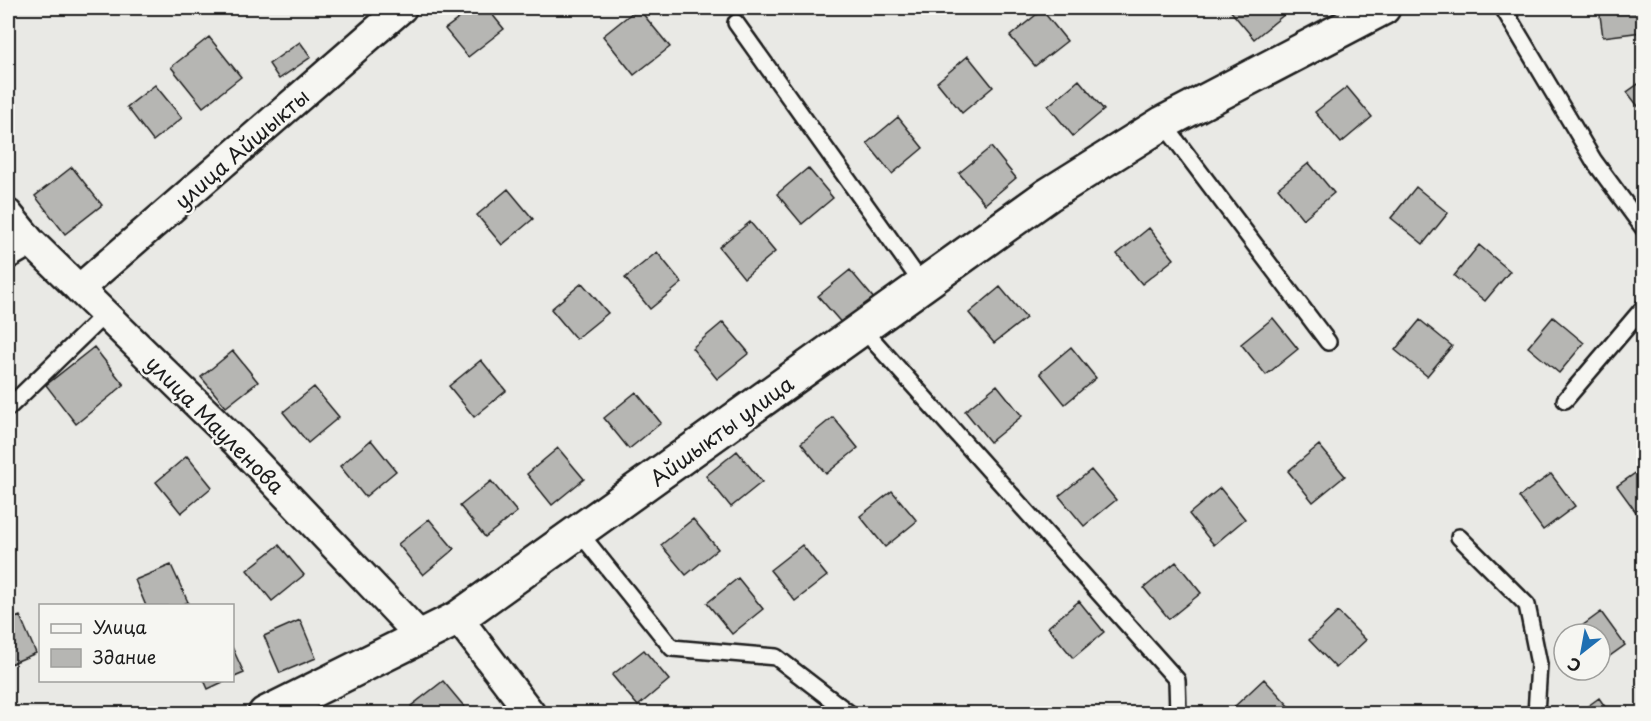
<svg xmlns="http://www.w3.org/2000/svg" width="1651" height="721" font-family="'Playpen Sans',sans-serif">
  <rect width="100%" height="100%" fill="#e9e9e5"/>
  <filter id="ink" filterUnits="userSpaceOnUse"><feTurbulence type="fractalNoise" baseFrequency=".0167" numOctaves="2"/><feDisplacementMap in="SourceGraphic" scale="12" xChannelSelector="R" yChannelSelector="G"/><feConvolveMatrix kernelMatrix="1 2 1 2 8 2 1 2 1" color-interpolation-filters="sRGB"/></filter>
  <g filter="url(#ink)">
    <path fill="#b6b6b3" stroke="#1c1c1c" stroke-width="1.5" d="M473,8H487L504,29L468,57L445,29Z
      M638,8L670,47L634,75L603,36Z
      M1230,8H1280L1285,14L1254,39L1229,9Z
      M1599,8H1639L1642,32L1603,37Z
      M1042,10L1067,41L1035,66L1010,36Z
      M209,37L241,77L203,107L171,67Z
      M300,42L311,57L279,79L269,64Z
      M968,56L993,87L962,113L937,82Z
      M1079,80L1104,110L1073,136L1048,106Z
      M1644,80V114L1627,92Z
      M155,85L182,118L153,141L127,107Z
      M1347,87L1372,117L1341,143L1315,112Z
      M898,117L923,148L892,174L867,143Z
      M991,147L1016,178L985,204L959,173Z
      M1309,163L1334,193L1303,219L1278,188Z
      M72,167L102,205L65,234L35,196Z
      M808,168L833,198L802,224L777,194Z
      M1416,187L1448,213L1423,244L1391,218Z
      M508,189L533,219L502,245L477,215Z
      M750,222L775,252L744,278L719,247Z
      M1149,228L1174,259L1142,284L1117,254Z
      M1479,245L1510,271L1485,301L1454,276Z
      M657,252L682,283L650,309L625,278Z
      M850,270L875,300L844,326L818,296Z
      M582,283L608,313L576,339L551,309Z
      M1000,287L1026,318L994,343L969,313Z
      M1553,317L1584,343L1559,373L1528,347Z
      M1273,318L1298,349L1266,375L1241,344Z
      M1420,320L1452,346L1427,376L1395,350Z
      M723,322L749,353L717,379L692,348Z
      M94,347L124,385L76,424L46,385Z
      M1071,347L1096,378L1065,404L1040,373Z
      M233,351L258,382L226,407L201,377Z
      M481,360L506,391L474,417L449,386Z
      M997,385L1022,416L990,442L965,411Z
      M314,387L339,417L308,443L283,412Z
      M636,392L661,423L629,449L604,418Z
      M833,417L858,448L826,474L801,443Z
      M371,440L396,471L365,497L340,466Z
      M1319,445L1345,476L1313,502L1288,471Z
      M558,448L584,479L552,505L527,474Z
      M737,451L762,482L731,507L706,476Z
      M187,456L212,487L181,513L156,482Z
      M1644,467V517L1641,519L1617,486Z
      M1091,470L1116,500L1084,526L1059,496Z
      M1551,474L1575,506L1543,530L1519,497Z
      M491,481L517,512L485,537L460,506Z
      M1220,488L1245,519L1214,545L1189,514Z
      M892,491L917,521L885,547L860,516Z
      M429,519L454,549L423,575L398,544Z
      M693,519L718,549L686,575L661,545Z
      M279,545L304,575L272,601L247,570Z
      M802,545L827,576L795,601L770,570Z
      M1176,562L1201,593L1169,619L1144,588Z
      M171,565L188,602L179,606H146L135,580Z
      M738,578L763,609L732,634L707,603Z
      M1079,601L1104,632L1073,658L1048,627Z
      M1338,612L1366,640L1336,668L1309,640Z
      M1601,612L1625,645L1600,663V634H1571Z
      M20,616L36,653L8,665V621Z
      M300,620L316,658L280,673L264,636Z
      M232,647L244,673L232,678Z
      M644,650L669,680L638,706L612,675Z
      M1264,679L1291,708L1286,714H1240L1234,707Z
      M204,680H227L208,689Z
      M443,681L468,711L465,714H417L411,706Z
      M1599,698L1610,714H1577Z"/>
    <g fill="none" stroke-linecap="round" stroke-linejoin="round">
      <defs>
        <path id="service" d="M1503,8L1594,161L1644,229
          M736,23L923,285
          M1163,123L1328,342
          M862,328L1177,680L1178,714
          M1565,400L1644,307
          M8,408L105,314
          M579,532L672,648L776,657L850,714
          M1459,537L1527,605L1539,664L1536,714"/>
        <path id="minor" d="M8,214L30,241L236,442L421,637
          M8,254L30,241
          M79,289L402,8
          M458,618L531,714"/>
        <path id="tertiary" d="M265,714L458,618L1048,195L1163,123L1383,8"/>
      </defs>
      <use href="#service" stroke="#1c1c1c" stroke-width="20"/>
      <use href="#minor" stroke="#1c1c1c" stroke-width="33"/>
      <use href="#tertiary" stroke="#1c1c1c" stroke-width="38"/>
      <use href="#service" stroke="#f6f6f2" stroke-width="15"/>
      <use href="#minor" stroke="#f6f6f2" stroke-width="28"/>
      <use href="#tertiary" stroke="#f6f6f2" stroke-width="33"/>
    </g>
  </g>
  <g text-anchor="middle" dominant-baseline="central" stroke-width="5" stroke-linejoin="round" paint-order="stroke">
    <g font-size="21" fill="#1c1c1c" stroke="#f6f6f2">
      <text transform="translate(241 148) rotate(-41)">улица Айшыкты</text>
      <text transform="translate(216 424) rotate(45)">улица Мауленова</text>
      <text transform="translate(721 430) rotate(-36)">Айшыкты улица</text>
    </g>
  </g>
  <rect width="1651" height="721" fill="none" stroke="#f6f6f2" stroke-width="30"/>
  <rect x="15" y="15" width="1621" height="691" fill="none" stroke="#1c1c1c" stroke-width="2" filter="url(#ink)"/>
  <rect x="39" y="604" width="195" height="78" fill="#f6f6f2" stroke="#9f9f9c" stroke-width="1.5"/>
  <rect x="51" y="624" width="30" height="9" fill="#f6f6f2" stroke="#9f9f9c" stroke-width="1.5"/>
  <text x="93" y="634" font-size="18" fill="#1c1c1c">Улица</text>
  <rect x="51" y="649" width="30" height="18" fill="#b6b6b3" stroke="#9f9f9c" stroke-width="1.5"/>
  <text x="93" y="664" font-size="18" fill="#1c1c1c">Здание</text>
  <g transform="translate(1582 652) rotate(211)"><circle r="28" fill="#f6f6f2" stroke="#9f9f9c" stroke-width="1.5"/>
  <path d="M0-4.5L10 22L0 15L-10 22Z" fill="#1f6fb2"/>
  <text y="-9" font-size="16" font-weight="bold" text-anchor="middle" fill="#1c1c1c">С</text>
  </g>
</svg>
